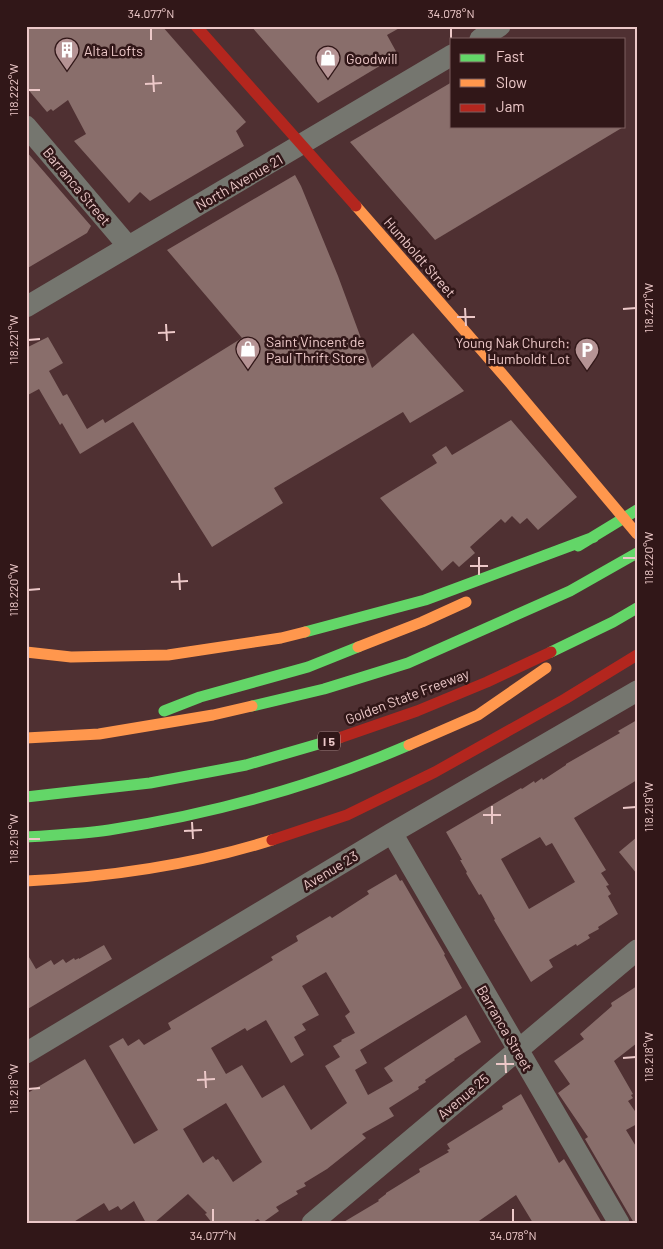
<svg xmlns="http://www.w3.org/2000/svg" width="663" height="1249" font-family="Barlow,sans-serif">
  <rect width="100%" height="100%" fill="#4f3032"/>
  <path fill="#896e6b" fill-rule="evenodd" d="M26,26H162L246,122L236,131L244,146L150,201L140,192L129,203L74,141L86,134L68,100L53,111L51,109L47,112L26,87Z
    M251,26H403L387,35L398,55L318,103Z
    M452,82V126H625L435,240L350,142Z
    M26,151L91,226L87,233L26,269Z
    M295,175L301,186L338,276L372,368L413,333L464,391L410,423L403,412L274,488L283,503L212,547L133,422L80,454L62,423L60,425L39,389L26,396V348L48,337L63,363L49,371L63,396L67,394L87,429L103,419L105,423L242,338L167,250Z
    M511,420L577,497L538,530L527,518L520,524L512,516L505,523L501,519L470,547L475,553L459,567L453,561L442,571L380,498L437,463L432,455L446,446L452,455Z
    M637,720V780L574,818L606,870L601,873L609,885L606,886L611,894L608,896L618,914L598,927L599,929L588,935L590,938L577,946L576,944L549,960L553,967L531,982L494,920L495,919L481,894L479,895L466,873L467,872L460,860H462L446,832L521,788L522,789L534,781L535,783L542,778L543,780L566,765V764L620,733L618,731ZM540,837L546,846L552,843L575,882L529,909L501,859Z
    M637,837V874L619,852Z
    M396,874L400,881L402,880L445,954L444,955L462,988L360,1050L367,1063L355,1070L368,1095L393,1081L384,1068L466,1015L481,1042L454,1059L455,1060L425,1080L426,1082L418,1087L419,1089L389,1108L394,1116L362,1134L366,1138L327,1169L304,1183L306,1186L296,1191L298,1194L276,1207L279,1211L262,1223L258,1219L251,1223H212L205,1214L207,1213L188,1194L154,1223H146L134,1201L121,1210L118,1206L109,1211L104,1203L72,1223H26V1094L85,1059L134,1144L158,1130L109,1046L123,1038L128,1046L139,1039L144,1045L171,1029L168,1023L273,960L271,957L298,941L296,936L330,916L332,918L369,894L367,891ZM326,972L350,1012L345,1016L355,1033L341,1040L342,1041L333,1046L340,1057L325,1066L347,1103L311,1130L284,1085L262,1098L242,1065L226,1074L211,1048L245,1028L247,1031L266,1020L291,1063L304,1055L294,1037L306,1030L302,1024L319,1015L302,986ZM226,1103L262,1162L233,1182L218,1159L216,1160L213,1156L203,1163L183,1129Z
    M104,945L112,959L26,1010V952L36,969L51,960L54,965L63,959L66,963L74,958L75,960L79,958V959Z
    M637,986V1043L614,1061L633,1094L631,1095L633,1098L628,1101L637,1114V1124L626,1130L637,1148V1223H634L585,1139L588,1137L558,1093L570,1084L554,1061L584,1039L580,1034L612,1006L611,1003Z
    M521,1094L559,1163L564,1159L602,1223H533L516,1195L476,1223H342L379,1201L378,1200L386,1194V1193L420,1172L419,1169L449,1152L447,1150L450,1149L447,1144L503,1109L502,1106Z"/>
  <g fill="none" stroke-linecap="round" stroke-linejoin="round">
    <path stroke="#75766f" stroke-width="21" d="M480,39L500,26
      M26,126L128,246
      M26,307L452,55
      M392,833L619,1223
      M26,1053L392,833L637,691
      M312,1223L637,950"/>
    <path stroke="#63d668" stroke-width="11" d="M578,546L637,510
      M305,632L425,600L594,537
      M551,652L613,622L637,608
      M252,706L324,689L408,663L570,591L637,553
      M164,711L200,697L308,667L358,647
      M26,797L150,783L246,765L339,738
      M26,837C54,835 82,834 109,830C212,814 314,786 409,745"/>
    <path stroke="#ff974d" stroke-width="11" d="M356,206L510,383L637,534
      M358,647L422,622L466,602
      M26,652L71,657L168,655L281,638L305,632
      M26,738L99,734L213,715L252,706
      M409,745L478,715L546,668
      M26,881C108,877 193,865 272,840"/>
    <path stroke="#b3261e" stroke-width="11" d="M196,26L356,206
      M339,738L417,711L487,682L551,652
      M272,840L347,815L435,772L565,699L637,655"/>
  </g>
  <path fill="none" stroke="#ecc8c8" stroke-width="2" d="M151,28V40M451,28V40M153,75L154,92M145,84L162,83M28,90H40M465,308L466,326M623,309L636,308M457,317H475M166,324L167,341M158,333L175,332M28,340L40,339M479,557V575M623,558H636M470,566H488M179,573L180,590M171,582L188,581M28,590L40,589M492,806V824M623,808L636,807M483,815H501M192,822L193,839M184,831L202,830M28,839H40M505,1055L506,1073M623,1058L636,1057M496,1064H514M205,1071L206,1088M197,1080L215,1079M28,1089L40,1088M213,1209V1222M513,1209V1222"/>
  <defs>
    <symbol id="building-pin" viewBox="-11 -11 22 30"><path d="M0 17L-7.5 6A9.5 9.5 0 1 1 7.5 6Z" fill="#b59394" stroke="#311718"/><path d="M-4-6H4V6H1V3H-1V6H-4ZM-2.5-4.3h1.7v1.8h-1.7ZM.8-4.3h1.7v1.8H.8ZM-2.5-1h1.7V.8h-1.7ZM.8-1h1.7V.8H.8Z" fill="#fff"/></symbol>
    <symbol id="shop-pin" viewBox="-11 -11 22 30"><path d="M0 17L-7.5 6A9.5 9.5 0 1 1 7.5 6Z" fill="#b59394" stroke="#311718"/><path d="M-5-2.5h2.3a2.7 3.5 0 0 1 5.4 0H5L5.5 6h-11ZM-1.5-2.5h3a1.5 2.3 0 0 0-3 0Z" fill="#fff"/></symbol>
    <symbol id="parking-pin" viewBox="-11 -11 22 30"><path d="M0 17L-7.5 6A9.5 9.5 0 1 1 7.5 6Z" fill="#b59394" stroke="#311718"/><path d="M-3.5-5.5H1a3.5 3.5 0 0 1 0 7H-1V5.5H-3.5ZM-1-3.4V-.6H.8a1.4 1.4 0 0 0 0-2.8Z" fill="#fff"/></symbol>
  </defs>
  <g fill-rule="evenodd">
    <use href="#building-pin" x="53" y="36" width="28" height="38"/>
    <use href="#shop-pin" x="314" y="44" width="28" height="38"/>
    <use href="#shop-pin" x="234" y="335" width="28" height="38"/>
    <use href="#parking-pin" x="573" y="336" width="28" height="38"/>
  </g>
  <g text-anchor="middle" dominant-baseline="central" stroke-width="5" stroke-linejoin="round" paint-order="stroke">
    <rect fill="#311718" stroke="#b49393" stroke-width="1" x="318" y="731.5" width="22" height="19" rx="4"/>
    <g font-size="12" font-weight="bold" fill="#ecc8c8">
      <text x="329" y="741">I 5</text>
    </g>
    <g font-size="14" fill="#ecc8c8" stroke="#311718" text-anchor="start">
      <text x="84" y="50">Alta Lofts</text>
      <text x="346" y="58">Goodwill</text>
      <text x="266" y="341">Saint Vincent de<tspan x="266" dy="16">Paul Thrift Store</tspan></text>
      <text x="570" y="342" text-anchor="end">Young Nak Church:<tspan x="570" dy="16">Humboldt Lot</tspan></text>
    </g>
    <g font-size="14" fill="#ecc8c8" stroke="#311718">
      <text transform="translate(239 182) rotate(-30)">North Avenue 21</text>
      <text transform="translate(77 186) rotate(50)">Barranca Street</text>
      <text transform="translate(420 257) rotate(49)">Humboldt Street</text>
      <text transform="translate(407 696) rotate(-21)">Golden State Freeway</text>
      <text transform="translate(330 870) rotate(-31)">Avenue 23</text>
      <text transform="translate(505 1028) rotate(60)">Barranca Street</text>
      <text transform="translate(463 1096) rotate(-40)">Avenue 25</text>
    </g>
  </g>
  <rect width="663" height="1249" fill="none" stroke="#311718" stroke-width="55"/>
  <rect x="450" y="38" width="175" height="90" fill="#311718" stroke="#7c5e5e"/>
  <rect x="460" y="54" width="25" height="8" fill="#63d668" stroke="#7c5e5e"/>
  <text x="496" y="62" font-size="15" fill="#ecc8c8">Fast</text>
  <rect x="460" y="79" width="25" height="8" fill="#ff974d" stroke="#7c5e5e"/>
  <text x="496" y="88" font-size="15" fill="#ecc8c8">Slow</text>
  <rect x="460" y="104" width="25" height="8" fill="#b3261e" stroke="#7c5e5e"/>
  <text x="496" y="112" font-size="15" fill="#ecc8c8">Jam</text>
  <rect x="28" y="28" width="608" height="1194" fill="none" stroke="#ecc8c8" stroke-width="2"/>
  <g font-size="12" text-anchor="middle" fill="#ecc8c8">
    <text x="151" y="18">34.077°N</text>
    <text x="451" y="18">34.078°N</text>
    <text transform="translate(14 90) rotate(-90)" y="4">118.222°W</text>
    <text transform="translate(649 308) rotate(-90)" y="4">118.221°W</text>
    <text transform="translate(14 340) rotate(-90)" y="4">118.221°W</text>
    <text transform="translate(649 558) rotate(-90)" y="4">118.220°W</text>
    <text transform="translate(14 590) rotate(-90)" y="4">118.220°W</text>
    <text transform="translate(649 807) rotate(-90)" y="4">118.219°W</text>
    <text transform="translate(14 839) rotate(-90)" y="4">118.219°W</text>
    <text transform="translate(649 1057) rotate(-90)" y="4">118.218°W</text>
    <text transform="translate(14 1089) rotate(-90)" y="4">118.218°W</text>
    <text x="213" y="1240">34.077°N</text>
    <text x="513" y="1240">34.078°N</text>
  </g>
</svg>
